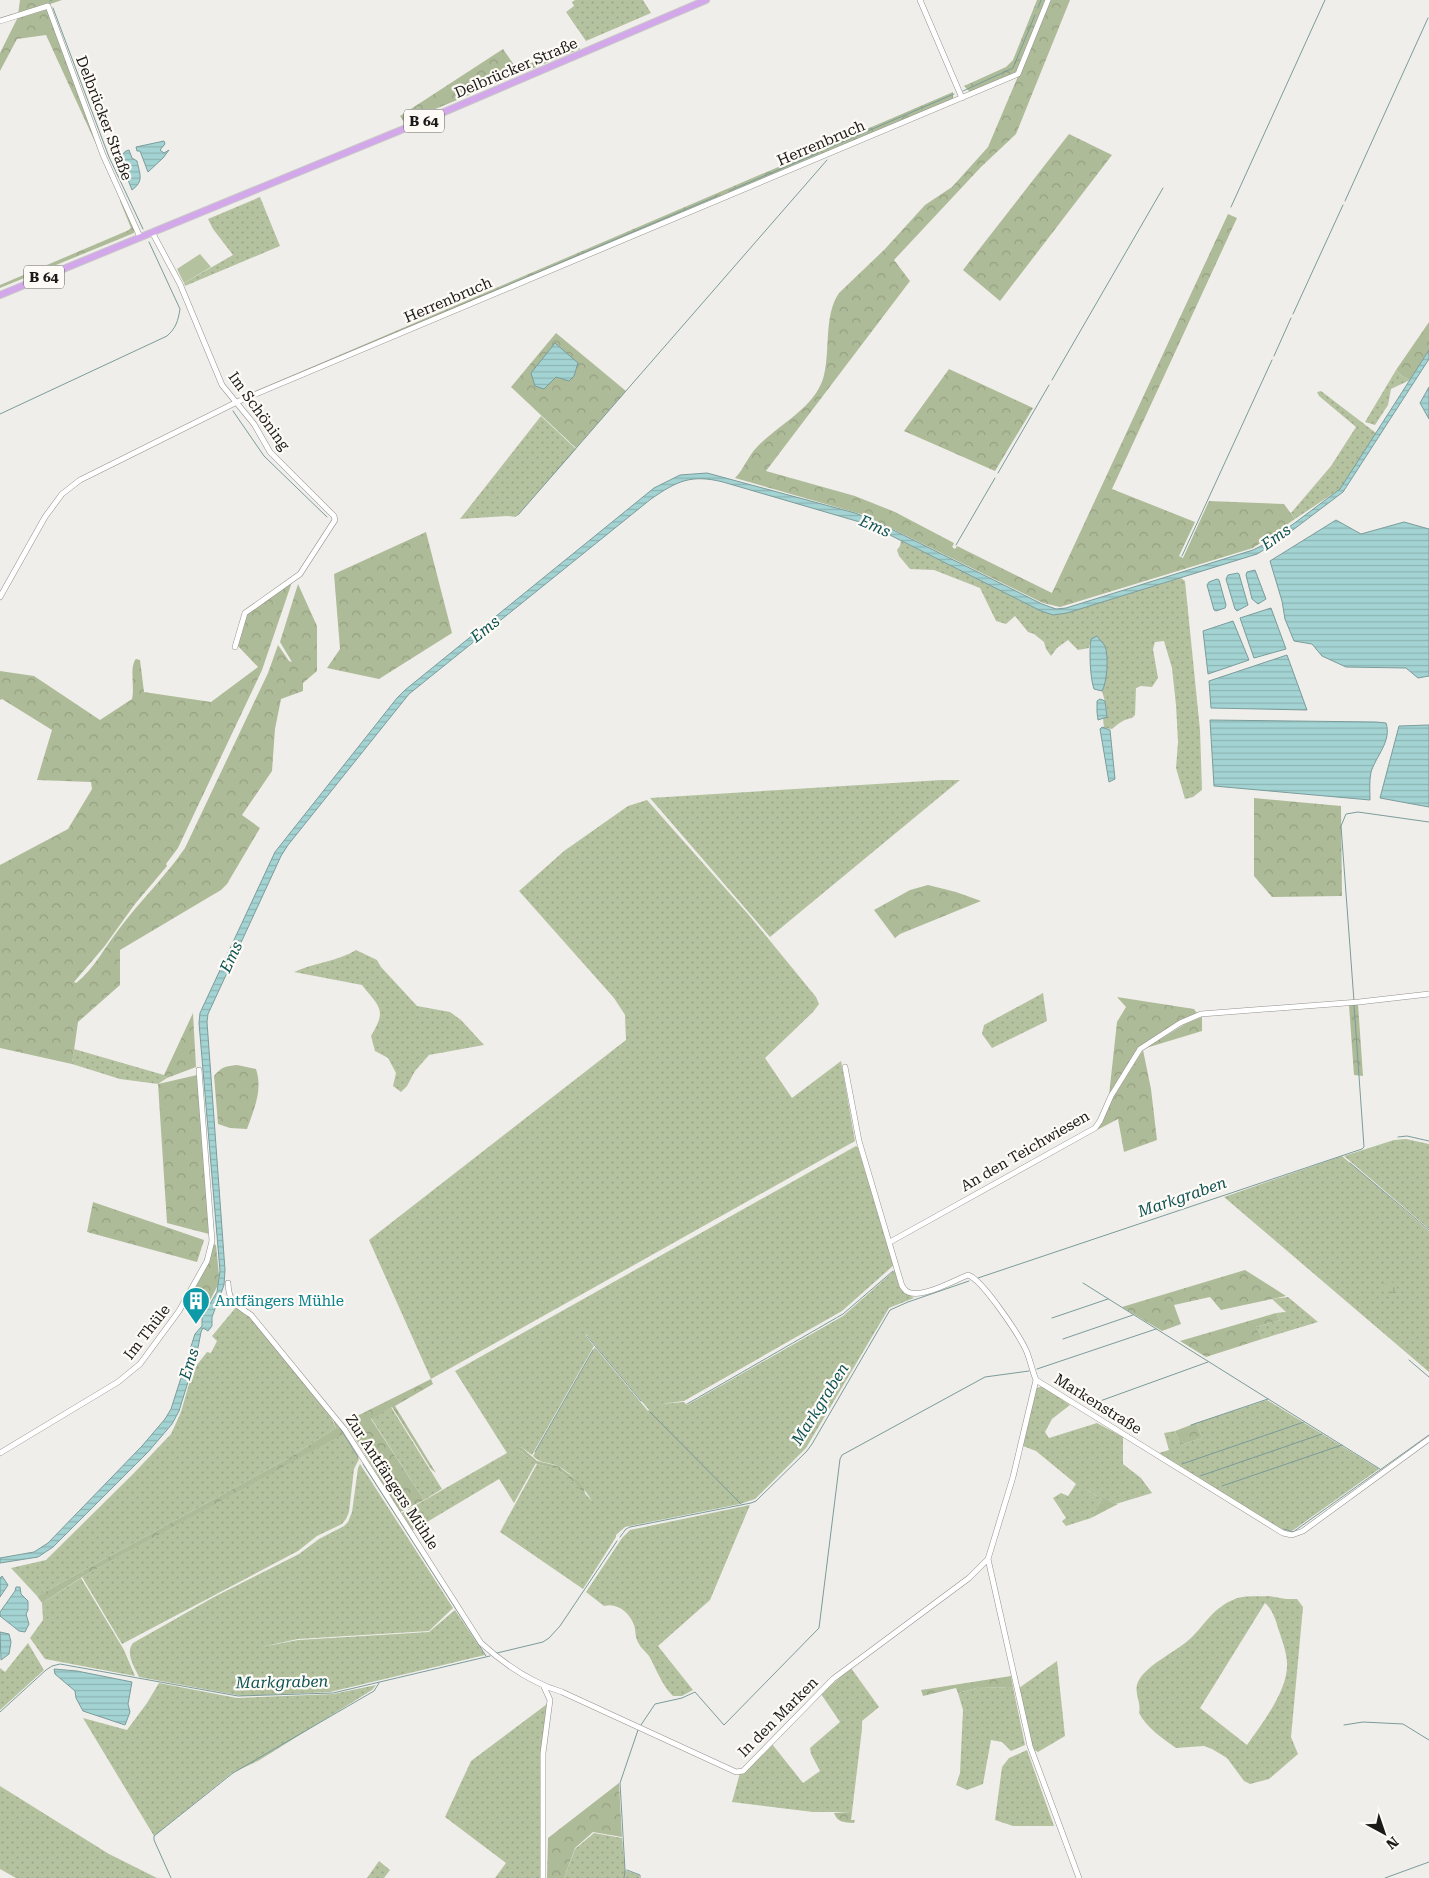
<svg xmlns="http://www.w3.org/2000/svg" width="1429" height="1878" font-family="'Roboto Serif',serif">
  <defs>
    <pattern id="grass-dots" width="8" height="8" patternUnits="userSpaceOnUse" patternTransform="scale(1.25)"><rect width="8" height="8" fill="#b5c2a0"/><path d="M2 2h.1M6 6h.1" fill="none" stroke="#9ba689" stroke-width="1.8" stroke-linecap="round"/></pattern>
    <pattern id="forest-crowns" width="20" height="18" patternUnits="userSpaceOnUse" patternTransform="scale(1.25)"><rect width="20" height="18" fill="#aebb98"/><path d="M2 6a3 3 0 1 1 6 0M12 15a3 3 0 1 1 6 0" fill="none" stroke="#95a082"/></pattern>
    <pattern id="wetland-marsh" width="20" height="14" patternUnits="userSpaceOnUse" patternTransform="scale(1.25)"><rect width="20" height="14" fill="#b5c2a0"/><path d="M1 5h8M5 5V1M11 12h8M15 12V8" fill="none" stroke="#9ba689"/></pattern>
    <pattern id="water-rules" width="6" height="5" patternUnits="userSpaceOnUse" patternTransform="scale(1.25)"><rect width="6" height="5" fill="#a3d3d3"/><path d="M0 2.5h6" fill="none" stroke="#8cb5b4"/></pattern>
  </defs>
  <rect width="100%" height="100%" fill="#f0eeea"/>
  <path fill="url(#grass-dots)" fill-rule="evenodd" d="M575,0H643L651,13L586,41L566,12L574,6L572,2Z
    M260,197L280,246L185,286L184,283L233,255L213,229L208,219Z
    M1396,370L1402,376L1410,380L1391,389L1388,405L1375,425L1365,422Z
    M1321,391L1376,433L1340,489L1295,519L1291,513L1331,466L1356,427L1319,396L1317,392Z
    M541,416L576,449L516,517L507,516L460,519Z
    M901,541L1041,611L1053,615L1067,613L1181,578L1185,581L1200,730L1202,790L1193,797L1185,799L1176,768L1178,742L1176,705L1172,668L1164,641L1155,642L1153,649L1158,678L1152,687L1141,686L1136,688L1135,715L1132,718C1124,719 1118,724 1112,729L1104,728L1103,718L1107,717L1106,705L1102,691L1107,670L1106,655L1091,639L1089,648L1078,650L1068,640L1057,648L1051,656L1046,649L1044,642L1034,634L1028,632L1015,616L1006,624L996,621L980,588L934,570L910,569L899,556L897,550L900,546Z
    M942,780H960L770,937L650,798Z
    M647,800L748,914L816,997L819,1004L813,1012L765,1058L792,1098L841,1061L855,1141L431,1379L369,1240L626,1040L625,1015L614,998L519,891L564,851L628,806Z
    M356,950L377,960L381,967L417,1006L450,1012L461,1020L484,1045L429,1055L415,1071L407,1086L401,1092L393,1086L396,1073L388,1058L375,1051L371,1036C387,1009 380,1008 362,985L294,972C313,963 339,961 356,950Z
    M1043,993L1047,1021L992,1048L982,1034L984,1025Z
    M74,1049L164,1075L167,1078L158,1084L120,1079L72,1064Z
    M1406,1139L1429,1144V1229L1344,1156L1394,1140Z
    M856,1146L858,1148L894,1265L842,1311L684,1401L660,1404L684,1402L687,1405L843,1316L895,1270L905,1293L914,1298L889,1308L806,1448L755,1499L740,1504L625,1527L616,1535V1537L583,1589L500,1532L537,1464L556,1469L575,1483L592,1501C583,1487 573,1474 558,1466C550,1462 540,1464 533,1456L595,1347L648,1411L649,1410L586,1334V1336L594,1346L532,1455L521,1447L519,1450L536,1463L514,1503L499,1479L412,1531L402,1513L507,1453L455,1371Z
    M1342,1156L1429,1231V1372L1224,1197Z
    M1288,1297L1318,1322L1262,1339L1256,1327L1280,1320L1276,1313L1286,1312L1272,1299Z
    M237,1306L251,1317L331,1417L336,1428L287,1459L37,1596L11,1568L46,1560L134,1473L171,1434L181,1412L193,1370L207,1352L211,1353L217,1341L212,1336Z
    M1042,1386L1070,1405L1052,1419L1045,1432L1049,1438L1097,1423L1123,1437V1464L1141,1478L1152,1493L1116,1504L1086,1489L1102,1499L1091,1518L1066,1526L1062,1521L1066,1518L1053,1498L1061,1493L1068,1496L1076,1484L1036,1451L1023,1446L1035,1389Z
    M1267,1400L1379,1469L1292,1531L1282,1530L1159,1453L1169,1450L1164,1433L1175,1431L1180,1445L1202,1438L1196,1423Z
    M391,1407L442,1489L424,1500L371,1418Z
    M343,1433L359,1459L354,1469L349,1512L346,1519L342,1524L317,1536L298,1551L122,1644L82,1577Z
    M360,1464L453,1608L429,1631L298,1639L261,1647L298,1640L429,1632L455,1610L485,1655L330,1692L242,1696L139,1677C134,1666 125,1653 133,1643L214,1597L299,1554L319,1539L344,1526L348,1522L352,1512L358,1468Z
    M750,1505L710,1600L658,1646L693,1690L682,1696H673C661,1684 657,1670 649,1656C645,1651 639,1646 637,1640C635,1636 636,1630 634,1625C630,1613 617,1602 604,1606L586,1592L622,1538L630,1530Z
    M81,1578L124,1650L135,1676L45,1659L30,1638L43,1620L42,1603Z
    M1269,1596L1286,1599H1297L1303,1607L1291,1737L1298,1754L1269,1779L1250,1784L1244,1781L1227,1758L1212,1749L1204,1746L1176,1748C1162,1738 1147,1728 1139,1713C1142,1701 1132,1692 1139,1680C1149,1663 1178,1651 1192,1637C1207,1622 1213,1608 1235,1599C1244,1595 1259,1597 1269,1596ZM1265,1603C1274,1611 1276,1622 1280,1634C1283,1643 1287,1654 1287,1664C1288,1690 1262,1724 1247,1745L1200,1708Z
    M28,1643L44,1670L0,1710V1668L5,1672Z
    M1057,1661L1065,1736L1038,1752L1034,1750L1032,1744L1019,1688Z
    M851,1668L879,1707L862,1721V1729L852,1812H813L732,1802L740,1773L772,1744L803,1783L820,1771L811,1754L810,1748L840,1722L821,1694Z
    M159,1683L237,1698L333,1694L376,1685L372,1690L258,1761L232,1773L154,1836L83,1718L127,1730L147,1703Z
    M1013,1687L1025,1745L1011,1751L1002,1742L991,1740L983,1784L967,1790L956,1785L960,1773L963,1710L958,1693L977,1688Z
    M547,1704L542,1751L541,1878H495L506,1863L445,1817L471,1761Z
    M1027,1750L1054,1826H1013L995,1820L1002,1767L1009,1758Z
    M0,1786L109,1854L157,1878H16L0,1869Z
    M594,1833L622,1838L625,1870L639,1875V1878H564L575,1849Z
    M379,1861L390,1870L384,1878H367Z"/>
  <path fill="url(#forest-crowns)" d="M20,0H62L18,15Z
    M1037,0H1070L1016,134L981,167L894,260L910,281L766,471L855,496L895,512L954,543L952,547L955,549L957,546L1052,593L1228,214L1237,218L1112,489L1195,522L1179,556L1183,558L1209,501L1284,504L1295,519L1253,548L1060,607L1043,603L864,515L735,478C744,469 748,456 757,447C778,425 813,409 823,379C831,353 823,316 839,293L885,249L925,205L952,187L988,147L1019,74L970,92L964,86L1006,67L1013,60Z
    M47,7L101,155L46,35L17,39L0,71V53L18,17Z
    M576,44L580,49L404,122L400,116L503,49L517,69Z
    M953,92V101L244,396Z
    M1069,134L1112,155L1000,301L963,270Z
    M121,200L134,227V233L0,288V285L129,230L131,228L120,201Z
    M1429,322V350L1410,380L1402,376L1396,370Z
    M556,333L626,391L576,448L511,387Z
    M949,369L1033,408L995,471L904,431Z
    M426,532L452,633L379,679L327,668L340,649L334,574Z
    M292,582L262,670L178,848L166,864L167,866L135,904L104,947L74,982L76,983C94,969 105,947 119,929C140,901 165,877 185,848L268,673L278,645L289,661L292,662L280,642L298,584L317,626V671L303,683V691L281,699L275,729L272,771L242,815L260,828L227,884L221,890L120,950V985L78,1022L72,1064L0,1048V865L68,829L92,789L91,782L37,780L52,730L2,699L0,700V671L34,676L100,720L132,699C135,687 129,667 136,659L140,660L144,692L211,702L258,667L237,645L247,614Z
    M1254,798L1341,806L1342,896L1272,897L1254,876Z
    M928,885L956,892L981,901L900,934L895,938L874,910L910,890Z
    M1117,997L1194,1009L1197,1013L1181,1020L1138,1048L1109,1095L1117,1022L1126,1007Z
    M1358,1004L1363,1076L1354,1075L1349,1005Z
    M193,1013L196,1067L167,1078L164,1075Z
    M1202,1017V1031L1146,1048L1185,1024Z
    M1143,1050L1151,1089L1157,1140L1124,1152L1118,1119L1097,1130L1102,1122L1112,1099Z
    M237,1065L256,1069C263,1090 254,1109 247,1129L230,1128L218,1124L214,1076C221,1067 226,1066 237,1065Z
    M197,1075L209,1234L167,1223L158,1084Z
    M93,1202L204,1240L197,1262L87,1232Z
    M213,1244L216,1245L219,1275L218,1285L204,1312L187,1301Z
    M1245,1270L1286,1296L1221,1310L1210,1297L1174,1305L1181,1324L1162,1331L1122,1307Z
    M1276,1313L1280,1320L1256,1327L1262,1339L1206,1357L1180,1341Z
    M431,1379L433,1384L395,1406L436,1473L431,1469L392,1407L371,1419L424,1500L400,1512L345,1422Z
    M332,1416L343,1429V1434L82,1577L42,1603L37,1596L287,1459L336,1428Z
    M1196,1423L1202,1438L1180,1445L1175,1431Z
    M521,1447L537,1461L558,1466L578,1481L584,1489L585,1495L575,1483L556,1469L537,1464L518,1449Z
    M1085,1488L1116,1504H1118L1091,1518L1102,1499Z
    M1011,1676L1013,1687L977,1688L958,1693L956,1688L923,1696L921,1690Z
    M619,1783L622,1837L593,1832L575,1848L564,1878H547L548,1838Z
    M852,1812L851,1820H855L854,1823C844,1822 838,1823 834,1813Z"/>
  <path fill="url(#wetland-marsh)" d="M1383 1289a7 7 0 1 1 14 0a7 7 0 1 1-14 0Z"/>
  <path fill="#b5c2a0" d="M200,254L211,267L184,283L177,269Z"/>
  <path fill="url(#water-rules)" stroke="#7a9c9b" d="M164,141L165,144L160,150L164,153L169,150L163,158L148,172L140,151H137L136,147Z
    M129,150L132,158L137,161C140,175 144,181 132,190L119,157L126,151Z
    M555,343L578,363L574,376L569,381L556,377L544,389L535,386L531,373Z
    M1429,350V359L1343,492L1277,542L1257,554L1067,613L1053,615L1041,611L870,525L723,482C691,474 677,481 651,499L409,694L288,845L281,856L208,1014L207,1022L225,1270L224,1285L212,1317V1326L208,1331L203,1328L201,1332L197,1353L179,1411L172,1424L148,1452L53,1547L38,1557L0,1563V1558L34,1552L48,1543L142,1446L165,1419L171,1409L195,1334L202,1326V1317L217,1292L220,1271L199,1023L200,1013L275,852L397,698L405,690L654,488L680,475L707,473L855,513L871,519L1042,604L1056,609L1066,608L1253,550L1265,544L1296,522L1340,489Z
    M1429,387V419L1420,403Z
    M1336,520L1361,534L1404,522L1429,529V676L1418,678L1406,668L1346,667L1322,656L1312,644L1294,641L1285,619L1282,601L1270,561Z
    M1255,570L1266,599L1258,604L1252,599L1246,575L1247,572Z
    M1238,573L1239,574L1248,605L1237,611L1235,609L1226,579L1228,575Z
    M1217,579L1219,580L1226,605L1225,608L1216,611L1214,610L1207,585L1209,582Z
    M1271,608L1286,649L1254,658L1240,618Z
    M1233,621L1249,660L1208,674L1203,631Z
    M1097,636C1099,639 1103,643 1105,646C1109,656 1107,683 1102,691L1094,689C1090,678 1089,651 1091,639Z
    M1287,655L1307,710L1211,708L1209,681Z
    M1100,699L1105,701L1107,717L1098,720L1097,712V701Z
    M1210,720L1376,722L1386,723C1392,741 1376,756 1371,772C1369,781 1370,791 1370,800L1214,786Z
    M1429,725V807L1380,798L1399,726Z
    M1102,727L1110,730L1115,779L1109,782L1100,729Z
    M2,1576L8,1585L0,1597V1578Z
    M16,1587H20L21,1594L28,1601V1610L26,1614L29,1624L25,1632L19,1631L0,1616V1612L15,1591Z
    M0,1632L9,1634L11,1642L9,1654L1,1660Z
    M54,1669L77,1671L132,1682L128,1704L130,1712L125,1725L83,1711L76,1698L75,1691L55,1674Z"/>
  <g fill="none" stroke-linecap="round" stroke-linejoin="round">
    <path stroke="#7a9c9b" stroke-width="1" d="M50,1L52,0
      M53,8L109,157L143,229
      M1038,8L1041,0
      M963,91L1013,68L1035,15
      M826,149L954,94
      M729,191L818,153
      M1345,201L1428,18
      M1231,207L1325,0
      M459,306L717,196
      M1293,314L1343,205
      M403,330L452,309
      M1274,356L1291,318
      M1052,380L1163,188
      M233,411L264,456L327,517
      M0,414L167,336C176,328 178,321 180,309L149,242
      M998,473L1049,385
      M518,515L827,160
      M956,545L995,478
      M1182,556L1272,360
      M1354,1001L1341,826L1346,814L1358,812L1429,822
      M1398,1137L1407,1136L1429,1141
      M1350,1163L1429,1230
      M978,1278L1362,1149L1364,1147L1354,1005
      M1083,1283L1380,1469
      M1052,1318L1108,1299
      M587,1336L641,1401
      M1063,1339L1133,1315
      M1409,1360L1429,1377
      M1037,1369L1156,1329
      M687,1404L843,1314L893,1271
      M1089,1405L1208,1362
      M650,1412L741,1504
      M1191,1425L1268,1399
      M340,1428L358,1457
      M535,1452L593,1350
      M363,1464L486,1656
      M1182,1464L1304,1422
      M1200,1476L1322,1434
      M1222,1486L1342,1445
      M1284,1529L1293,1532L1300,1527L1429,1435
      M620,1537L626,1529L630,1527L751,1503L756,1501L807,1451L812,1444L890,1310L908,1302L969,1281
      M497,1653L543,1642L549,1638L560,1626L617,1541
      M0,1712L46,1670L52,1666L60,1664L238,1696L333,1693L490,1656
      M641,1725L655,1704L682,1698L695,1692L724,1725L819,1628L840,1459L842,1455L985,1377L1029,1371
      M1344,1725L1363,1722L1403,1724L1429,1740
      M627,1870L640,1875V1878
      M171,1878L154,1840V1836L233,1773L374,1691L379,1683
      M624,1878L625,1870L620,1783L638,1730
      M1385,1878L1429,1862"/>
    <defs>
      <path id="minor" d="M920,0L962,98
        M0,21L48,6L103,155L140,237
        M152,232L180,284L222,385L254,424L270,452L334,516L335,520L300,574L245,613L235,647
        M0,597L45,517L62,494L80,480L237,402L1018,74L1048,0
        M845,1067L859,1141L902,1286C904,1288 905,1291 908,1292C921,1299 955,1280 968,1275C982,1279 1019,1335 1026,1350C1030,1359 1032,1370 1036,1380L1283,1533L1292,1535L1303,1531L1429,1439
        M890,1242L1095,1128L1100,1121L1111,1096L1140,1049L1180,1023L1201,1014L1359,1002L1429,994
        M228,1283C229,1303 235,1304 251,1315L345,1430L481,1643C504,1664 532,1683 562,1692L736,1772L743,1771L833,1679L969,1578L988,1559L1013,1477L1036,1380
        M0,1453L118,1382L140,1364L179,1311L207,1261L212,1241L199,1070
        M988,1559L1030,1746L1079,1878
        M543,1878V1753L550,1700L544,1687"/>
      <path id="major" d="M0,295L423,121L706,0"/>
    </defs>
    <use href="#minor" stroke="#94928e" stroke-width="6"/>
    <use href="#major" stroke="#c8c8c8" stroke-width="8"/>
    <use href="#minor" stroke="#fff" stroke-width="5"/>
    <use href="#major" stroke="#d3a8ea" stroke-width="6"/>
  </g>
  <defs>
    <symbol id="building-pin" viewBox="-11 -11 22 30"><path d="M0 17L-7.5 6A9.5 9.5 0 1 1 7.5 6Z" fill="#0f9aa8" stroke="#fefbf7"/><path d="M-4-6H4V6H1V3H-1V6H-4ZM-2.5-4.3h1.7v1.8h-1.7ZM.8-4.3h1.7v1.8H.8ZM-2.5-1h1.7V.8h-1.7ZM.8-1h1.7V.8H.8Z" fill="#fff"/></symbol>
  </defs>
  <g fill-rule="evenodd">
    <use href="#building-pin" x="180" y="1285" width="32" height="43"/>
  </g>
  <g text-anchor="middle" dominant-baseline="central" stroke-width="4.5" stroke-linejoin="round" paint-order="stroke">
    <g fill="#fefbf7" stroke="#5f5e5b" stroke-width="1">
      <rect x="404" y="109.5" width="40" height="23" rx="4"/>
      <rect x="24" y="265.5" width="40" height="23" rx="4"/>
    </g>
    <g font-size="14" font-weight="bold" fill="#1b1a18">
      <text x="424" y="121">B 64</text>
      <text x="44" y="277">B 64</text>
    </g>
    <g font-size="15" fill="#1b1a18" stroke="#fefbf7">
      <text transform="translate(516 68) rotate(-23)">Delbrücker Straße</text>
      <text transform="translate(104 118) rotate(69)">Delbrücker Straße</text>
      <text transform="translate(821 143) rotate(-23)">Herrenbruch</text>
      <text transform="translate(448 300) rotate(-23)">Herrenbruch</text>
      <text transform="translate(259 411) rotate(54)">Im Schöning</text>
      <text transform="translate(1025 1151) rotate(-30)">An den Teichwiesen</text>
      <text transform="translate(147 1332) rotate(-52)">Im Thüle</text>
      <text transform="translate(1098 1404) rotate(32)">Markenstraße</text>
      <text transform="translate(392 1482) rotate(57)">Zur Antfängers Mühle</text>
      <text transform="translate(778 1717) rotate(-45)">In den Marken</text>
    </g>
    <g font-size="15" fill="#0d838f" stroke="#fefbf7" text-anchor="start">
      <text x="215" y="1301">Antfängers Mühle</text>
    </g>
    <g font-size="16" font-style="italic" fill="#0e5353" stroke="#fefbf7">
      <text transform="translate(875 526) rotate(23)">Ems</text>
      <text transform="translate(1276 537) rotate(-36)">Ems</text>
      <text transform="translate(485 629) rotate(-39)">Ems</text>
      <text transform="translate(231 957) rotate(-65)">Ems</text>
      <text transform="translate(1182 1197) rotate(-19)">Markgraben</text>
      <text transform="translate(189 1364) rotate(-73)">Ems</text>
      <text transform="translate(820 1404) rotate(-58)">Markgraben</text>
      <text transform="translate(282 1682) rotate(-1)">Markgraben</text>
    </g>
  </g>
  <g transform="translate(1384 1833) rotate(140)" stroke="#fefbf7" stroke-width="4" paint-order="stroke">
  <path d="M0-4L9 19L0 12L-9 19Z" fill="#1b1a18"/>
  <text y="-8" font-size="14" font-weight="bold" text-anchor="middle" fill="#1b1a18">N</text>
  </g>
</svg>
